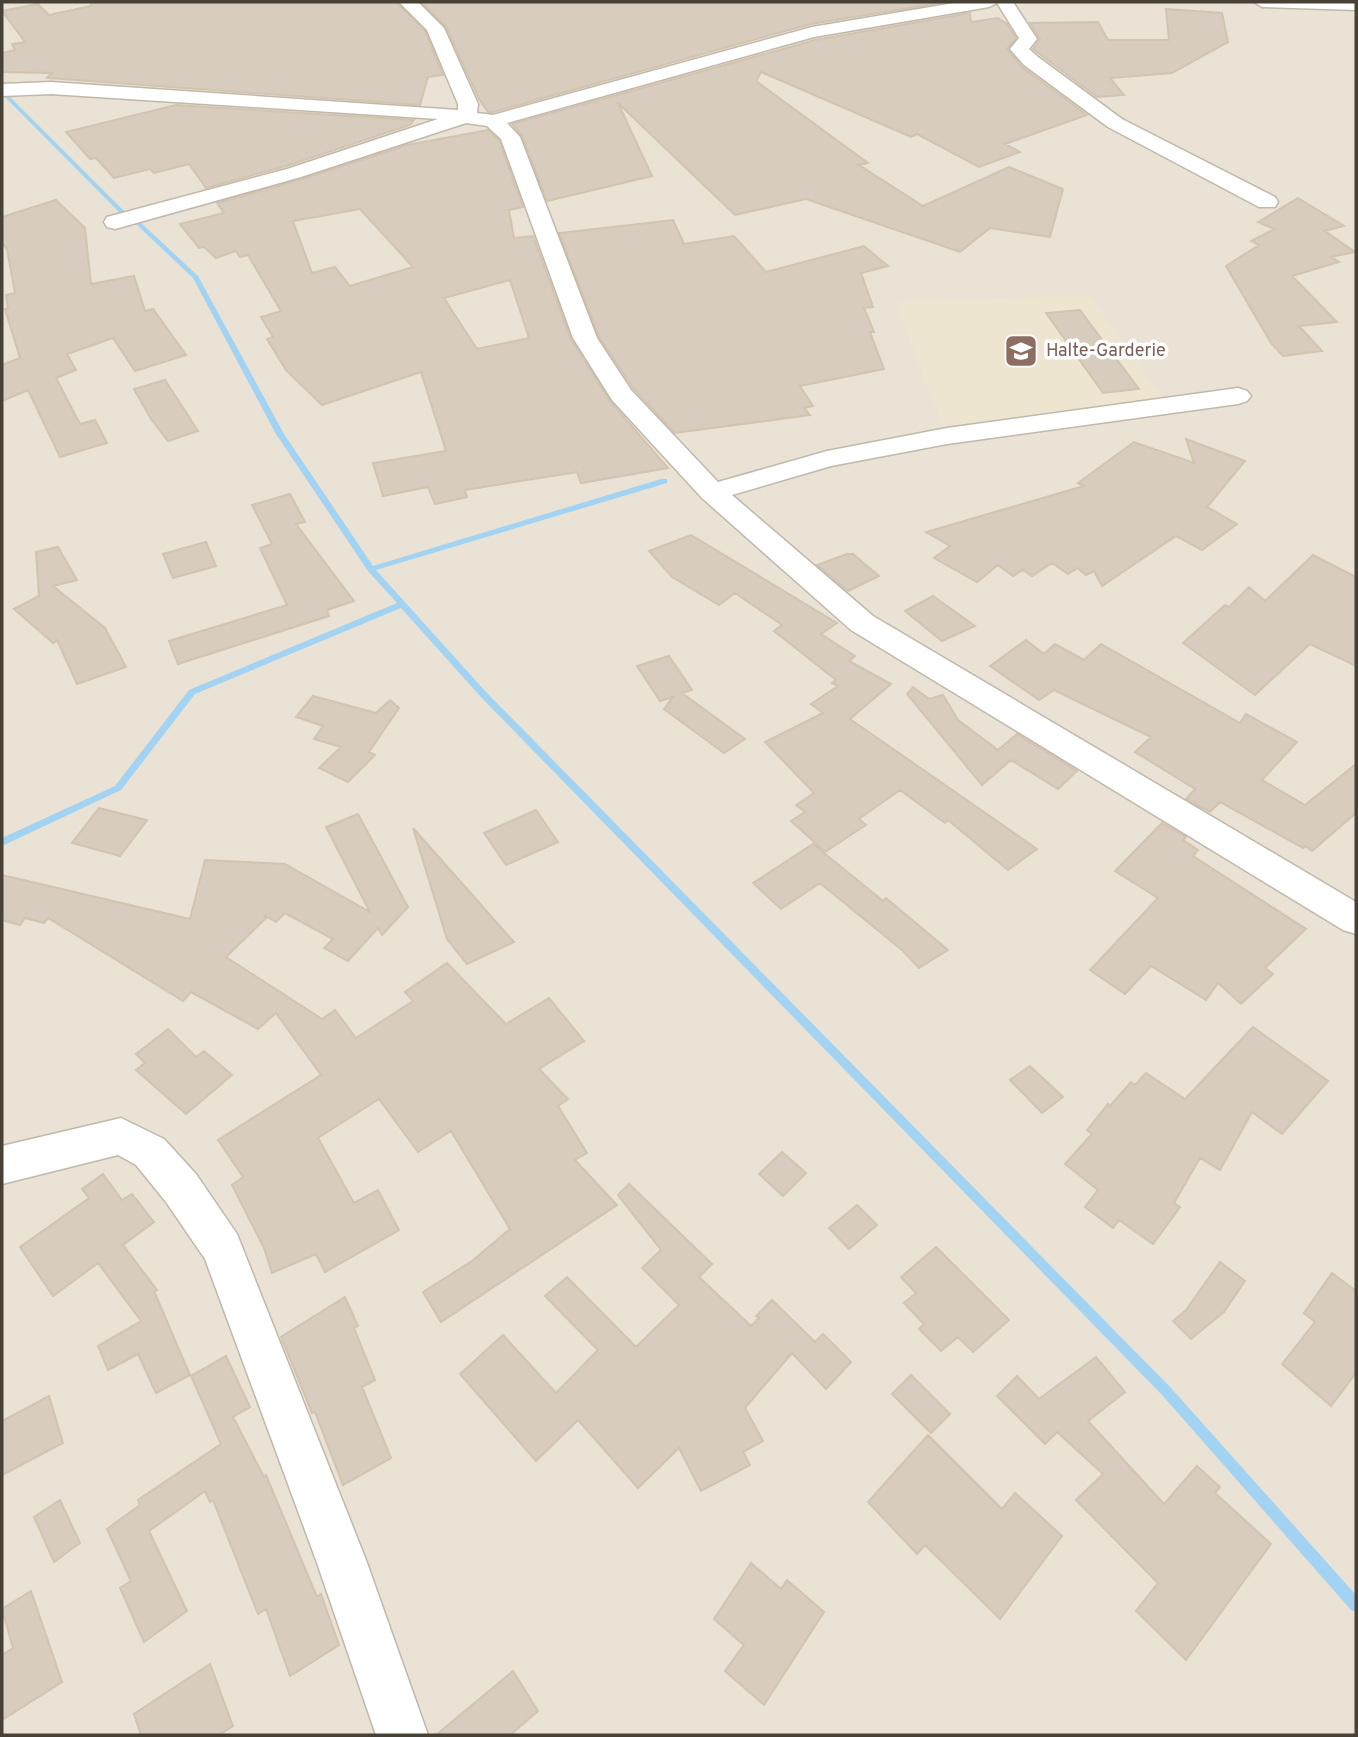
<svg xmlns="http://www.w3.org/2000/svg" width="1358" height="1737" font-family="Overpass,sans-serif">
  <rect width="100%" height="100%" fill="#f4f0e8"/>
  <path fill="#e9e2d5" d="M2,2H1356V1735H2Z"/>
  <path fill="#eee5d1" d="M1090,295L1163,400L943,426L895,302Z"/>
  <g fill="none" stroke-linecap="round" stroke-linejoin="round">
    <path fill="#a2d3f3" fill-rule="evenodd" d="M2,89L124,211L139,221L198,276L284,434L373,566L661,479H667V483L376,570L486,692L1171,1388L1356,1595V1612L1351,1610L1163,1396L480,696L401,608L195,694L121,790L2,846V838L115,786L189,690L397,603L368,571L276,434L193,278L135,223L120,213L2,94Z"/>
  </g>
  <path fill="#d7ccbd" stroke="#d2c4af" stroke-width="2" fill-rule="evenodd" d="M91,2H396L425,31L443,75L428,77L420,105L47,78L52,73L2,72V53L15,50L12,44L25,42L2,11L38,4L49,15L91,6Z
    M421,2H946L811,24L493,112H488L479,99L446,27Z
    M1166,9L1222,13L1228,42L1172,73L1110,78L1124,95L1097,97L1033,49L1040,39L1030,23L1098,22L1108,40H1169Z
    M970,13L971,22L998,18L1007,24L1016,38L1007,49L1022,67L1087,115L1005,144L1020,152L979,167L917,134L911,137L761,72L756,81L868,163L859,165L923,206L1009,167L1063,189L1050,237L990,228L960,252L806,199L735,215L618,103L652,176L547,201L522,136L512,124L815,40Z
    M176,105L414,120L410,125L286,166L206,188L189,164L154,173L150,169L114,178L96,158L90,159L66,132Z
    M488,130L499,140L523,207L509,210L514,238L533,236L571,339L610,401L668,468L581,483L577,472L465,490L467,497L435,504L428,487L383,496L373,463L446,451L421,372L322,405L286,370L267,339L273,337L261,317L281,311L248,255L240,257L236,251L216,258L204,247L199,248L180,224L224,213L217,203L302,179L407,145ZM360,209L413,267L350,286L335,267L312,273L293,221ZM510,280L529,338L477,349L444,298Z
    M1298,198L1344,226L1325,231L1355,252L1331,257L1339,262L1292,276L1337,322L1299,326L1322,351L1283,356L1271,343L1226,266L1259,245L1251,241L1274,229L1258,222Z
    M56,200L85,228L91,284L134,276L145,311L153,309L186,355L135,371L113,338L67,354L76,370L56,378L80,424L95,420L107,443L60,457L28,390L2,401V365L20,358L5,309L8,308L6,295L15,293L7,249L2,243V217Z
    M673,220L684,244L734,236L766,272L864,246L888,266L861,273L873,307L864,308L874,332H870L884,369L800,386L813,406L804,408L810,415L675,433L633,388L599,337L559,233Z
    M1080,310L1139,389L1103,393L1046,313Z
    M165,380L198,431L168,441L151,419L134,389Z
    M1186,439L1245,461L1207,507L1237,524L1202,550L1176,536L1102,586L1094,571L1086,575L1077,568L1068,574L1052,563L1032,576L1023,570L1013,576L998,565L977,582L934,558L950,546L926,532L1084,486L1078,483L1134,442L1194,463Z
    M290,494L305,522L296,524L354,601L327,610L329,616L178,664L169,641L287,605L260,548L272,544L252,505Z
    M691,535L837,623L821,634L855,656L849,661L891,684L850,719L1037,849L1008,870L948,820L945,823L900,790L859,819L866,825L825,852L791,821L805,812L796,805L814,793L765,742L823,713L811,704L838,686L832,683L836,680L774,631L782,625L735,593L719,605L672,577L649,551Z
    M206,542L216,566L173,578L163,554Z
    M58,547L77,580L53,586L105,628L126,667L77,684L57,640L53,643L14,609L39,596L36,552Z
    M847,554H853L879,576L848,591L817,565Z
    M1313,555L1356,577V666L1310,644L1255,695L1183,643L1225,605L1229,607L1249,587L1265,601Z
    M933,596L975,626L942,641L905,611Z
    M1026,640L1044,654L1055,644L1084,660L1101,644L1240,723L1246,714L1297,742L1262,780L1305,805L1356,764V813L1312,851L1305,846L1303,848L1220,802L1210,812L1186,799L1195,789L1135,752L1151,737L1054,690L1039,700L990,666Z
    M669,656L692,690L682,693L745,739L724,753L664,709L673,697L660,701L637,666Z
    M913,687L929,699L943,695L958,720L998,750L1017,734L1077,771L1058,789L1011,760L982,785L907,694Z
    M313,696L376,713L390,700L399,708L369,752L375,755L348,782L319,768L341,747L314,739L323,726L296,717Z
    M99,808L147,820L120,856L72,843Z
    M536,810L558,842L506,865L484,833Z
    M358,814L408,907L382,935L378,928L348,961L324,948L333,939L285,913L276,922L264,915L266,918L226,957L322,1019L335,1010L356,1038L413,1001L405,992L447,963L506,1024L549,998L584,1041L539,1069L568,1099L558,1106L587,1153L575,1160L617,1205L441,1322L423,1292L472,1261L510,1229L451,1131L418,1152L379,1099L318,1138L354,1203L378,1190L399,1230L325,1272L316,1254L272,1273L264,1248L232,1185L243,1177L218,1140L321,1075L276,1013L258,1029L191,992L183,1001L48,918L44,923L25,918L20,925L2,920V875L190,919L205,860L285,864L370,912L326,827Z
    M1162,823L1186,837L1183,840L1198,850L1193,856L1306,929L1265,968L1273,974L1241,1004L1218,983L1206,1000L1151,966L1125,994L1090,970L1158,898L1115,871Z
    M413,828L514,942L467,964L447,939Z
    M813,844L883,901L886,898L948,950L919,968L902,950L820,883L781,909L753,883Z
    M1253,1027L1328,1081L1282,1134L1252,1112L1220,1170L1200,1158L1174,1203L1180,1207L1153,1244L1119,1220L1113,1228L1085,1207L1098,1190L1065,1164L1092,1134L1087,1130L1108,1104L1110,1106L1131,1082L1135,1085L1146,1073L1185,1099Z
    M168,1029L196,1057L204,1051L232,1075L186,1114L136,1070L145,1063L136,1054Z
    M1030,1066L1063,1097L1042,1113L1010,1080Z
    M782,1152L806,1173L783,1196L759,1174Z
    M103,1174L122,1200L132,1194L154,1222L123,1245L157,1290L154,1291L190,1375L156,1393L138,1354L108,1370L98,1346L141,1321L98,1263L53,1296L20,1247L89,1198L82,1189Z
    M629,1184L712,1264L699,1277L751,1326L759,1318L756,1316L772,1300L815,1342L823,1334L851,1362L826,1389L792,1353L745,1408L763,1441L743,1452L750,1465L701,1491L679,1448L638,1488L578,1420L536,1461L460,1374L503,1335L556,1393L598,1350L545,1296L567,1277L636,1347L679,1305L642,1268L661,1250L618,1195Z
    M857,1205L877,1225L849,1249L829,1228Z
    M936,1247L1009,1320L973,1352L958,1337L941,1351L919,1329L924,1324L904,1303L916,1293L901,1277Z
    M1220,1262L1245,1281L1224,1312L1191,1339L1173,1321L1186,1310Z
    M1332,1273L1356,1291V1373L1331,1406L1282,1364L1315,1322L1304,1313Z
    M345,1297L358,1326L354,1328L375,1380L362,1387L391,1458L343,1485L315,1412L312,1413L281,1337Z
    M226,1356L250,1407L233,1417L264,1477L266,1475L317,1597L321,1594L339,1645L290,1676L266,1609L258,1614L213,1500L210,1502L205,1491L149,1531L187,1611L144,1642L120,1588L131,1581L107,1529L140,1505L138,1500L221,1444L191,1376Z
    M1096,1357L1125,1392L1088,1421L1164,1504L1197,1466L1220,1487L1215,1493L1271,1544L1186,1660L1136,1611L1158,1583L1076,1500L1103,1474L1057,1432L1045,1444L997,1396L1017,1376L1039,1399Z
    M911,1375L950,1414L931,1433L892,1394Z
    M49,1396L63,1443L2,1475V1421Z
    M928,1435L1002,1509L1015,1493L1062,1536L1000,1619L925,1545L917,1554L868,1502Z
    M60,1500L80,1543L54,1562L34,1517Z
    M751,1563L781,1589L787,1580L824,1612L764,1705L725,1671L744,1645L714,1619Z
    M31,1591L62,1682L2,1720V1655L13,1648L2,1609Z
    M210,1664L233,1726L219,1735H141L134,1714Z
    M513,1671L538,1711L510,1735H436Z"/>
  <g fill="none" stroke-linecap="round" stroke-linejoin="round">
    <defs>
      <path id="minor" d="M399,2H418L444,28L478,104L477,113L493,115L812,27L960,2H1013L1037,39L1029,49L1038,57L1122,119L1275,197L1278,202L1275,207H1259L1108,127L1024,65L1010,49L1019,38L997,3L989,7L814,37L507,123L520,137L597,338L631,390L718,482L827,451L947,428L1238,388L1247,391L1251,396L1247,401L1238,404L947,444L831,466L732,495L873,616L1356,902V934L1343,930L851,630L702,498L612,400L573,338L501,139L487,126L466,123L301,177L115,229L107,227L104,222L107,217L287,169L438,119L51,94L2,96V84L51,82L458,110V104L427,30Z
        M1254,2H1356V10L1262,7Z
        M121,1118L164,1139L196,1174L237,1234L366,1560L428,1735H376L316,1560L205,1259L166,1202L136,1165L118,1155L2,1184V1146Z"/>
    </defs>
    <use href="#minor" stroke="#c0b8aa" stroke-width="3"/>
    <use href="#minor" fill="#fff" fill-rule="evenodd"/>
  </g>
  <defs>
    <symbol id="school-square" viewBox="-11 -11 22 22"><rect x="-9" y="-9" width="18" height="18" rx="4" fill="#8d6e63" stroke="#fff"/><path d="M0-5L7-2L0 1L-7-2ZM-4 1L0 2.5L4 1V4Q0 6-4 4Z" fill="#fff"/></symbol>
  </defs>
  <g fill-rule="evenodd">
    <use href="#school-square" x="1002" y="332" width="38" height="38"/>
  </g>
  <g text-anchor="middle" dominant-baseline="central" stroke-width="7" stroke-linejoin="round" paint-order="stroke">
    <g font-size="18" fill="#785e54" stroke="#fff" text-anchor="start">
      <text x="1046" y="351">Halte-Garderie</text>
    </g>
  </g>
  <rect width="1358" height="1737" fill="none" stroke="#484136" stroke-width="7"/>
</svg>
